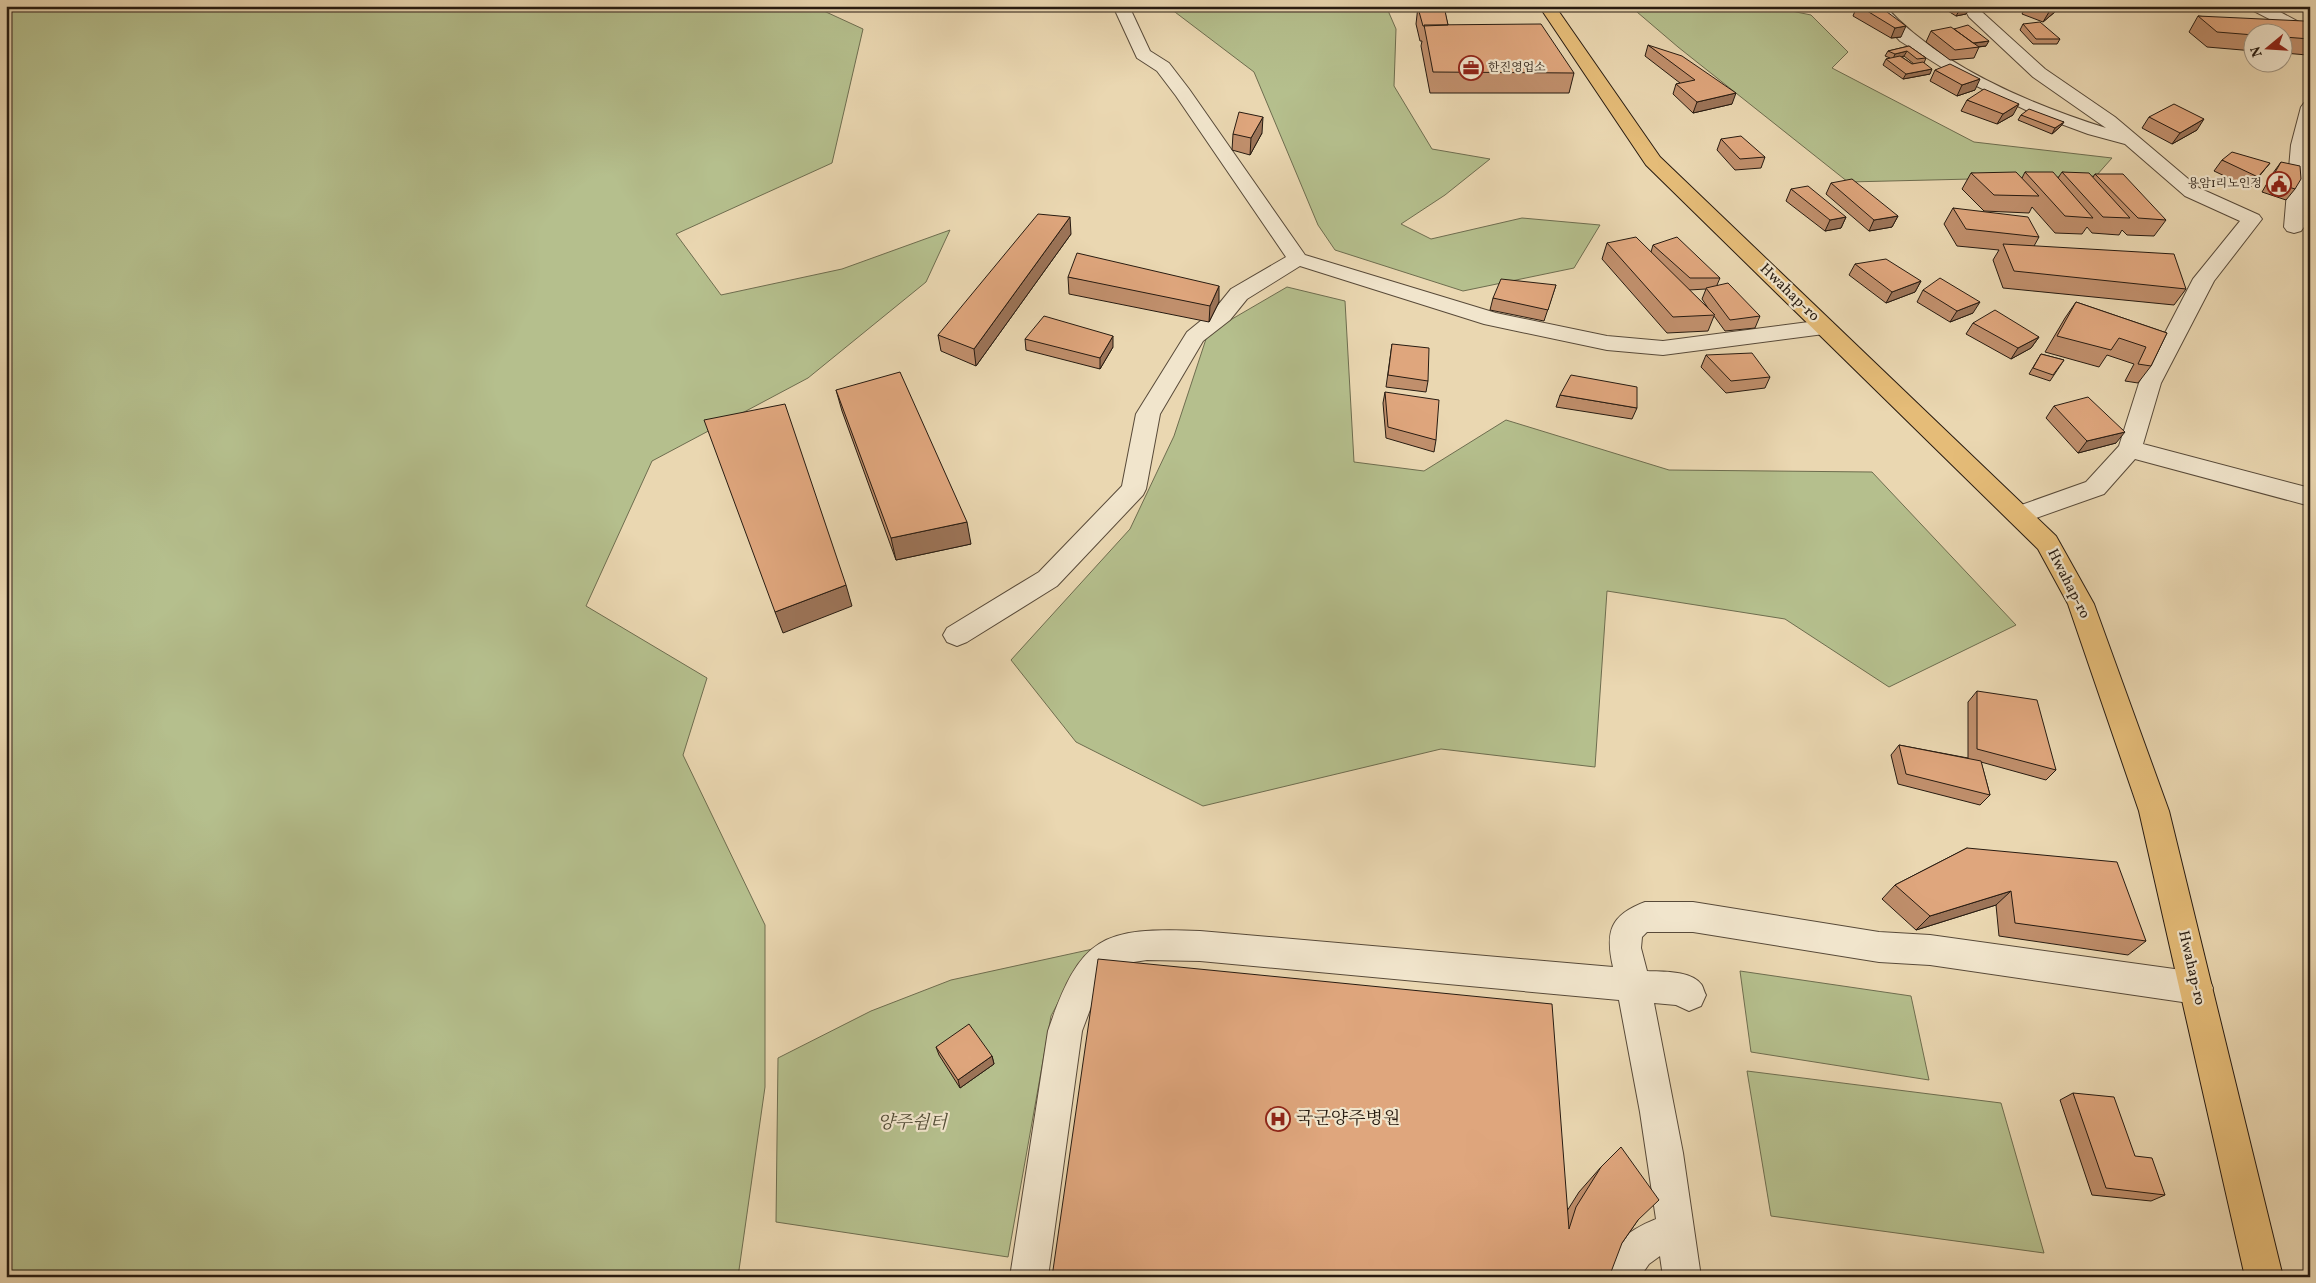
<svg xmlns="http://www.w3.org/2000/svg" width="2316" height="1283" font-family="Vollkorn,'Noto Serif KR',serif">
  <rect width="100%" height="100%" fill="#ead7b1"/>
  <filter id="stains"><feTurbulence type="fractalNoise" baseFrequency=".004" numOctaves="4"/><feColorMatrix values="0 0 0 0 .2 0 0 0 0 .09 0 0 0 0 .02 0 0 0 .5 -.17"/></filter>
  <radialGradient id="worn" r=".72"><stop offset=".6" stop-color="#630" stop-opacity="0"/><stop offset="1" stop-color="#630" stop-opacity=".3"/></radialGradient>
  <path fill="#b5bf8d" stroke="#6e6d4f" d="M6,6H813L863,29L832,163L676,234L721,295L842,269L950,230L926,282L808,378L652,461L586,606L707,678L683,755L765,925V1087L738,1277H6Z
    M1167,6H1386L1396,29L1394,86L1432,149L1490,159L1445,195L1401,224L1431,239L1522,218L1600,225L1574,268L1463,291L1335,250L1318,225L1254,72Z
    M1630,6H1767L1811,15L1848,52L1832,68L1974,142L2112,158L2096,176L1848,182L1678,47Z
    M1287,287L1345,301L1354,462L1424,471L1506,420L1669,470L1872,472L2016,625L1889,687L1785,619L1607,591L1595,767L1441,749L1203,806L1076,742L1011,660L1130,529L1174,436L1208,333Z
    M1102,947L1070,980L1051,1016L1008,1257L776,1222L778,1058L871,1011L951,980Z
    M1740,971L1911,996L1929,1080L1751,1052Z
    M1747,1071L2001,1103L2044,1253L1771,1216Z"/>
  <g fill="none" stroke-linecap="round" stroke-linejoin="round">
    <defs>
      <path id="minor" d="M1113,6H1129L1150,51L1169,63L1189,89L1305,255L1496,313L1607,336L1663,341L1824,320L1832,322L1835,327L1832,332L1824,334L1663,355L1607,350L1484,324L1300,266L1247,299L1230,320L1203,341L1160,414L1146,489L1143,495L1057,586L967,642L957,646L947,642L943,635L947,628L1039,572L1122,486L1136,414L1187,332L1214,310L1231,289L1286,257L1176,96L1157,71L1137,58Z
        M1868,6H1885C1939,66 2030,104 2106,128L2033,77L1969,17L1963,6H1979L1982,12L2045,69L2115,117L2199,188L2259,215L2262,219L2214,281L2161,383L2143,444L2310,488V506L2135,459L2104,494L2019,524L2010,521L2006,515L2010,509L2086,482L2119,446L2139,383L2193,279L2240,221L2185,196L2125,144L2088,134L2034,114L1954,75L1900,41Z
        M2248,6H2269L2310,28V40L2250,9Z
        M2310,102V144L2304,227L2301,231L2294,233L2287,231L2284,227L2291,145L2301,107L2304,103Z
        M1645,902H1693L1879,932L1930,935L2196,972L2208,977L2213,988L2208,999L2196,1004L1930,965L1879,962L1693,932H1647L1642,937L1641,948L1647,971C1662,972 1690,970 1701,984C1703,986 1704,992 1706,995L1701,1006L1689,1011L1676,1005L1654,1003L1683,1153L1701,1277H1663L1660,1256L1649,1264L1640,1277H1601C1615,1243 1622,1233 1656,1219L1640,1112L1619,1000L1200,961L1147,960L1127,963L1108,975L1097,991L1082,1031L1048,1277H1010L1048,1031C1080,936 1102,927 1200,931L1613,967C1605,932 1610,915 1645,902Z"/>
      <path id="major" d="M1539,6H1555L1660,157L2056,536L2094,604L2169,811L2283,1277H2245L2139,811L2068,604L2038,549L1646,165Z"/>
    </defs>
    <use href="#minor" stroke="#584a39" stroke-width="2"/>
    <use href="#major" stroke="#271b11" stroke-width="2"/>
    <use href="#minor" fill="#f1e5cc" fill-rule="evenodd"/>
    <use href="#major" fill="#e5bc78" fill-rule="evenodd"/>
  </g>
  <path fill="#c08f6c" stroke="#271b11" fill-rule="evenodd" d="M1418,6H1446L1444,9L1448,25L1574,73L1569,93H1430L1421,46L1422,41H1420L1416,24Z
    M1857,6H1879L1901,37L1891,38L1853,16Z
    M1940,6H1966L1969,9L1966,14L1956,16Z
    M2026,6H2062L2043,22L2022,14Z
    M2198,16L2310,29V51L2307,55L2284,53V32H2254V51L2207,47L2189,32Z
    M2023,24L2060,39L2057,44H2033L2020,30Z
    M1954,29L1986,46L1979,47L1974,58L1950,60L1926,42L1931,31Z
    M1648,45L1732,104L1693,113L1673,94L1676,84L1680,83L1645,56Z
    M1909,46L1926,58L1924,63L1930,74L1903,79L1883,65L1886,59L1890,58L1885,56L1888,51ZM1904,56L1914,64H1912L1902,57Z
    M1935,70L1975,90L1957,96L1930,81Z
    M1967,100L2013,115L1997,124L1961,111Z
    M2021,115L2064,122L2060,127L2052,134L2018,120Z
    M2149,117L2197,130L2172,144L2142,128Z
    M1262,133L1250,155L1232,150L1233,134Z
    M1721,139L1765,157L1761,168L1735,170L1717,150Z
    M2222,160L2261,174L2250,188L2214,171Z
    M2281,162L2295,189L2286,200L2262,192L2273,173Z
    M2025,172L2058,178L2062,172L2093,177L2095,174L2166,220L2154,236L2127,235L2122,230L2119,235L2092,233L2087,227L2082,234L2055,233L2032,207L2029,213L1984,211L1962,189L1971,173L2022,178Z
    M1831,183L1898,216L1892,227L1869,231L1826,194Z
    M1791,189L1846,217L1841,228L1825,231L1786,201Z
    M1953,208L2039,237L2034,246L2186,289L2174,305L2003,288L1993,260L1999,250L1957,246L1944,224Z
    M1071,234L976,366L941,351L938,335Z
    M1607,243L1651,252L1653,245L1720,278L1717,285L1760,316L1755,328L1725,331L1714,316L1708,331L1667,333L1602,259ZM1706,289L1702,299L1708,308L1689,290Z
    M1855,264L1921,281L1915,292L1886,303L1849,275Z
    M1068,277L1219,302L1209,322L1069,294Z
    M1556,285L1544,321L1490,310L1493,298Z
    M1923,290L1973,313L1950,322L1917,302Z
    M2076,302L2167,333L2151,366L2138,383L2125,381L2134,364L2107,355L2099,367L2045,352L2065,318Z
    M1973,323L2039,337L2031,348L2011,359L1966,334Z
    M1025,339L1113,347L1100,369L1026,350Z
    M1392,344L1428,381L1426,392L1386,387Z
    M2041,354L2064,360L2050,381L2029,374Z
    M1706,355L1770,377L1765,388L1726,393L1701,367Z
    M836,390L971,544L896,560L842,411Z
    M1385,392L1436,440L1434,452L1386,438L1383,403Z
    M1560,395L1637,408L1632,419L1556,407Z
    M2054,406L2116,443L2078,453L2046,418Z
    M1977,691L2056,770L2046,780L1981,762L1990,795L1980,805L1898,784L1891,755L1899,745L1968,758V702Z
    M1967,848L2146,941L2128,955L1999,936L1996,905L1916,930L1882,899L1895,885Z
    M936,1047L992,1056L994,1064L960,1088L939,1055Z
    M2073,1093L2135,1156L2165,1195L2151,1201L2092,1195L2060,1100Z
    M1601,1167L1638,1220L1622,1243L1052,1277L1567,1211L1579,1192Z"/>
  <path fill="#9c7458" stroke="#271b11" d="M2055,6H2062L2043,22L2049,12Z
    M1969,9L1966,14L1956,16L1959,11Z
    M1906,26L1901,37L1891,38L1895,28Z
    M1989,41L1986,46L1966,48L1969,44Z
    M1907,51L1904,56L1893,59L1895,54Z
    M1932,69L1930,74L1903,79L1906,74Z
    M1980,79L1975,90L1957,96L1962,85Z
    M1736,93L1732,104L1693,113L1697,102Z
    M2019,104L2013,115L1997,124L2003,114Z
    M1263,117L1262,133L1250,155L1251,138Z
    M2204,119L2197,130L2172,144L2180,133Z
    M2064,122L2060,127L2052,134L2055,128Z
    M2270,163L2261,174L2250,188L2258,177Z
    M1898,216L1892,227L1869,231L1874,220Z
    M1070,217L1071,234L976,366L974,349Z
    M1846,217L1841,228L1825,231L1830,220Z
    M1921,281L1915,292L1886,303L1892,292Z
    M1219,286V302L1209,322L1210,306Z
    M1980,302L1973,313L1950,322L1957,311Z
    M1113,336V347L1100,369V358Z
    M2039,337L2031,348L2011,359L2018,348Z
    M2125,432L2116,443L2078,453L2087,441Z
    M967,522L971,544L896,560L891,538Z
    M846,585L852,606L783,633L775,612Z
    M2011,891L1996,905L1916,930L1930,916Z
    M992,1056L994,1064L960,1088L958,1080Z"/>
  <path fill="#dfa67d" stroke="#271b11" d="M1419,6H1444L1448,25L1423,26L1418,8Z
    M1859,6H1879L1906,26L1895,28Z
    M1951,6H1965L1969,9L1959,11Z
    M2034,6H2055L2049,12Z
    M2198,16L2304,21L2310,29V39L2284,37V32H2254V35L2217,32Z
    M2040,22L2060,39H2036L2023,24Z
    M1541,24L1574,73L1433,72L1424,25Z
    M1968,25L1989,41L1973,43L1954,29Z
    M1951,27L1979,47L1955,50L1931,31Z
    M1648,45L1682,56L1736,93L1697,102L1676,84L1695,80Z
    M1909,46L1926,58L1917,59L1907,51L1895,54L1888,51Z
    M1900,56L1912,64L1923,62L1932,69L1906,74L1886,59Z
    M1950,64L1980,79L1962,85L1935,70Z
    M1984,89L2019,104L2003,114L1967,100Z
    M2174,104L2204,119L2180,133L2149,117Z
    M2029,109L2064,122L2055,128L2021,115Z
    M1239,112L1263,117L1251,138L1233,134Z
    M1741,136L1765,157L1740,159L1721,139Z
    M2232,152L2270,163L2258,177L2222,160Z
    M2281,162L2300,166L2301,179L2295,189L2270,181Z
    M2016,172L2039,196L1994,195L1971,173Z
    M2025,172H2053L2093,218L2065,216Z
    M2062,172L2089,173L2130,218L2103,217Z
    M2095,174H2123L2166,220L2138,218Z
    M1852,179L1898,216L1874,220L1831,183Z
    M1808,186L1846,217L1830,220L1791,189Z
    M1953,208L2028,217L2039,237L1966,229Z
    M1038,214L1070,217L974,349L938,335Z
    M1636,237L1715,315L1673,317L1607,243Z
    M1677,237L1720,278H1690L1653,245Z
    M2003,244L2174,254L2186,289L2014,271Z
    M1077,253L1219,286L1210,306L1068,277Z
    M1886,259L1921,281L1892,292L1855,264Z
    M1940,278L1980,302L1957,311L1923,290Z
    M1501,279L1556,285L1548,310L1493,298Z
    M1728,283L1760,316L1730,320L1706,288Z
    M2076,302L2167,333L2151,366L2138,364L2146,347L2119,338L2111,350L2057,336Z
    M1995,310L2039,337L2018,348L1973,323Z
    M1044,316L1113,336L1100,358L1025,339Z
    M1392,344L1429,348L1428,381L1388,375Z
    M1752,353L1770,377L1731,381L1706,355Z
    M2041,354L2064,360L2053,375L2033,368Z
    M900,372L967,522L891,538L836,390Z
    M1571,375L1637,387V408L1560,395Z
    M1385,392L1439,400L1436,440L1388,427Z
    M2088,397L2125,432L2087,441L2054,406Z
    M785,404L846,585L775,612L704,420Z
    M1977,691L2037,700L2056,770L1977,749Z
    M1899,745L1981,761L1990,795L1906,774Z
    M1967,848L2117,862L2146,941L2015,923L2011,891L1930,916L1895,885Z
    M1098,959L1552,1004L1569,1229L1576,1207L1601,1167L1621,1147L1659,1200L1638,1220L1622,1243L1611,1272L1610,1277H1052Z
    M969,1024L992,1056L958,1080L936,1047Z
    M2073,1093L2114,1097L2135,1156L2152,1158L2165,1195L2106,1188Z"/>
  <defs>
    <symbol id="office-ring" viewBox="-11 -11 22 22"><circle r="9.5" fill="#f1e5cc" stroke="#8f2418" stroke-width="1.5"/><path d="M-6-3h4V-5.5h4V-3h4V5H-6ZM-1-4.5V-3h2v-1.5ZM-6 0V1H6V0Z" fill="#8f2418"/></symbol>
    <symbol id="civic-ring" viewBox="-11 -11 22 22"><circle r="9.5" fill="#f1e5cc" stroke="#8f2418" stroke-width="1.5"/><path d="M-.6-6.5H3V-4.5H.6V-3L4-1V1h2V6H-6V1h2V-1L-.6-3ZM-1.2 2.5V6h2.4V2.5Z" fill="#8f2418"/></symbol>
    <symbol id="hospital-ring" viewBox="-11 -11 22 22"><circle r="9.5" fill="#f1e5cc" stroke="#8f2418" stroke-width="1.5"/><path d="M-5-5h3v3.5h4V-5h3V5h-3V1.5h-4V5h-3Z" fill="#8f2418"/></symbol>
  </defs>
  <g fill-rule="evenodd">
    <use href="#office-ring" x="1457" y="54" width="28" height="28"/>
    <use href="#civic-ring" x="2265" y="170" width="28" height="28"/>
    <use href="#hospital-ring" x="1264" y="1105" width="28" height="28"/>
  </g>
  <g text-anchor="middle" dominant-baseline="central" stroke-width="4.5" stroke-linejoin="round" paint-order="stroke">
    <g font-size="12" fill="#271b11" stroke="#f1e5cc" text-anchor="start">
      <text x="1488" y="68">한진영업소</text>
      <text x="2262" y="184" text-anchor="end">용암1리노인정</text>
    </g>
    <g font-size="15" fill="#271b11" stroke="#f1e5cc">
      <text transform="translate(1789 293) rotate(44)">Hwahap-ro</text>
      <text transform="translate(2068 584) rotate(63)">Hwahap-ro</text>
      <text transform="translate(2191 968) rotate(77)">Hwahap-ro</text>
    </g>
    <g font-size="18" fill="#271b11" stroke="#f1e5cc" text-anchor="start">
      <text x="1296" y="1119">국군양주병원</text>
    </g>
    <g font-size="18" font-style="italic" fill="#524c36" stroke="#f1e5cc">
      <text x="912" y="1123">양주쉼터</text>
    </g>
  </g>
  <rect width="2316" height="1283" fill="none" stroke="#ead7b1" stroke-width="25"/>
  <rect x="8" y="8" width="2301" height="1268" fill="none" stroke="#271b11" stroke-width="2.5"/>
  <rect x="12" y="12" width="2291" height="1258" fill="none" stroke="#271b11"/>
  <g transform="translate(2268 48) rotate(252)"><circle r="24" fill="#f1e5cc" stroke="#a09481"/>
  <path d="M0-4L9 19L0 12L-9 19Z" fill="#8f2418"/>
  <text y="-8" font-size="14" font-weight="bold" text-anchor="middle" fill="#271b11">N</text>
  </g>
  <rect width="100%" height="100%" filter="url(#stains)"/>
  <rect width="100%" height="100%" fill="url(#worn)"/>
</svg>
